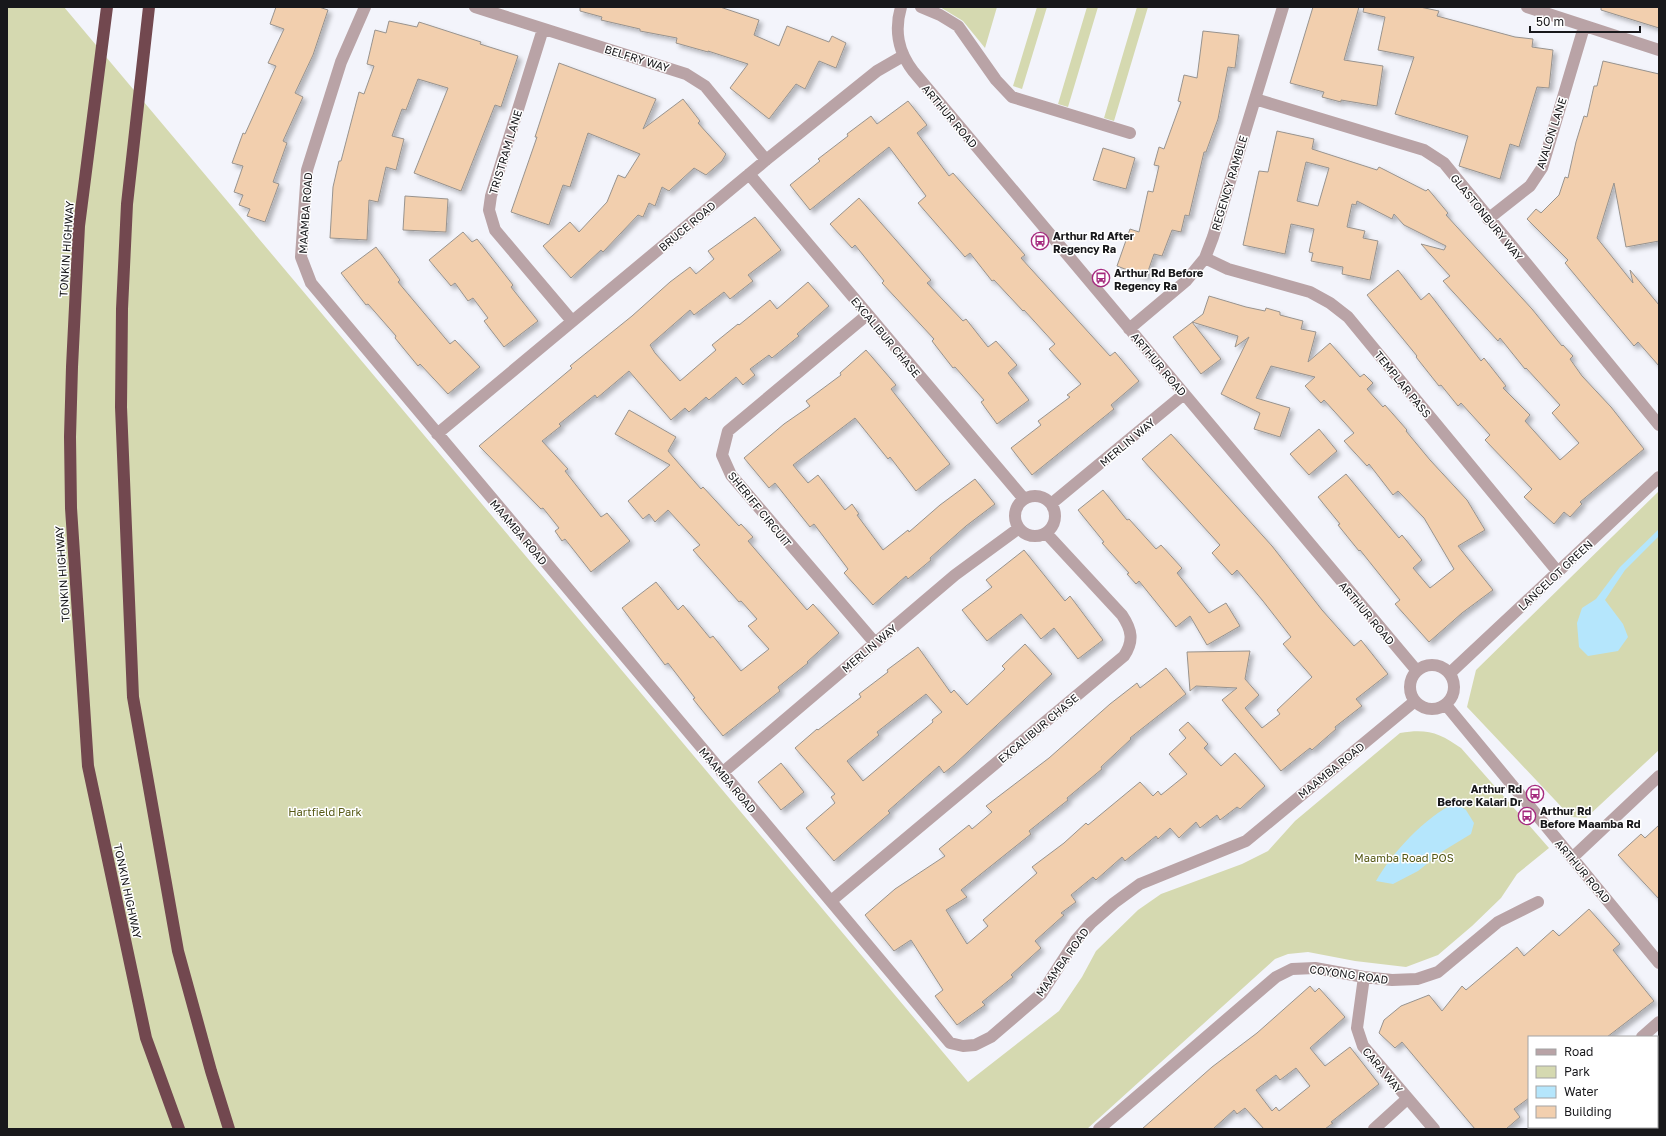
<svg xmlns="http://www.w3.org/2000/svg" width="1666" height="1136" font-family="'Golos Text',sans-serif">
  <defs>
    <filter id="shadow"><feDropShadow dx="3.5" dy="3.5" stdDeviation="2" flood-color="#0004"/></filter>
  </defs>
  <rect width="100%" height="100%" fill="#f3f4fb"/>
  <path fill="#d5d9b0" d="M7,7H64L968,1082L1059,1011L1082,977L1096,951L1138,910L1161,894L1242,864L1268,851L1295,821L1400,733C1427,728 1440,733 1461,748L1549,848L1517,874L1501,898L1472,926L1438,955L1406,967L1355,961L1308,952L1288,954L1275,959L1087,1129H7Z
    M940,7H997L985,48L963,21Z
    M1037,7H1047L1022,89L1013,86Z
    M1087,7H1098L1068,107L1058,104Z
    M1137,7H1148L1114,121L1104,118Z
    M1659,491V750L1586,818L1571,817L1467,707L1476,670Z"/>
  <path fill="#b5e6fc" d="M1659,529V536L1625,570L1605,600L1623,624L1628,637L1618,651L1588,656L1579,647L1577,623L1582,608L1596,599L1620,567Z
    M1455,803L1466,810L1474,823L1471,834L1443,851L1418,871L1393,884L1376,881C1392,853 1425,817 1455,803Z"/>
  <path fill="#f2cfae" stroke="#98938e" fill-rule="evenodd" filter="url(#shadow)" d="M276,7H319L328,10L313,55L295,93L303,97L283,141L287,143L273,182L279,184L265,222L247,216L250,209L239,205L243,195L234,192L243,166L232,163L243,133L245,134L276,66L268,63L284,29L270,24Z
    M580,7H720L759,20L754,35L779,46L787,26L829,42L832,36L846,43L836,68L819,61L805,89L796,84L769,119L730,88L748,64L708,51V52L676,43L677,38L640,31V29L601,20L602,17L580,11Z
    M1313,7H1359L1344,60L1383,66L1377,106L1341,100V102L1322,97L1324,92L1290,83Z
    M1364,7H1420L1439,11L1437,16L1515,37L1533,39L1532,47L1553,50L1549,88L1537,87L1519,147L1510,144L1500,179L1459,166L1468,136L1395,114L1414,57L1378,50L1385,17L1363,12Z
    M1601,7H1659V28L1601,10Z
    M389,21L417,27L419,22L481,42L480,44L518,56L501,107L495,105L461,191L414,173L448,88L418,79L406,110L402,109L392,136L404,139L396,170L386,167L378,202L369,200L367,240L330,238L333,187L339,161H341L359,92L364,94L374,66L367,64L375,30L386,33Z
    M1203,31L1239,35L1235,68L1228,67L1218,119L1206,152H1204L1189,216L1185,215L1181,232L1172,230L1162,256L1154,254L1146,277L1117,266L1130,229L1139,232L1148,191L1153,192L1159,166L1154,165L1159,147L1164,149L1181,102L1178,101L1184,75L1197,78Z
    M1603,61L1659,74V241L1626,247L1614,183L1597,238L1633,283L1630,270L1659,305V366L1638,342L1634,346L1565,263L1568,260L1527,219L1536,209L1541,213L1559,195L1565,177L1568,178L1576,142L1584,116L1587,117L1594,86H1597Z
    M559,63L656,99L643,129L683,99L700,121L698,123L726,154L722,161L706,175L694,168L669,191L662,187L655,206L649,203L643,217L638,215L603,252L601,250L571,278L543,246L570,222L579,232L607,202L618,175L625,178L640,154L588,133L570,187L563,185L549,225L511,212L537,137H535Z
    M908,101L927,125L917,133L949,176L953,173L1025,255L1021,258L1110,356L1115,352L1139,381L1111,405L1114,409L1032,475L1011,448L1041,425L1038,421L1070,397L1067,395L1081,384L1049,349L1055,344L1024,310L1023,311L994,280L992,281L970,253L965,257L918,203L926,196L889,147L810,210L790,185L820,161L818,159L848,136L847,134L871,116L877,124Z
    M1277,131L1314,139L1312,149L1377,170L1379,167L1426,191L1428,189L1448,213L1446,215L1532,309L1562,346L1563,345L1573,356L1570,359L1582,376L1611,407L1644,449L1580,502L1582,504L1570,517L1564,512L1554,524L1524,497L1532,489L1485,440L1490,435L1461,403L1458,406L1441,385L1439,386L1416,357L1417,356L1367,295L1398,270L1421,300L1429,293L1481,361L1484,358L1506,386L1503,388L1530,415L1525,421L1560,460L1579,443L1552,413L1560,405L1526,368L1525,369L1500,338L1498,341L1443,281L1450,276L1421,244L1444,250L1446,246L1404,225L1394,214L1392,219L1357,201L1356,205L1352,204L1347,227L1365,231L1363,238L1378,241L1370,280L1342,274L1343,267L1311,261L1313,253L1309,252L1314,229L1291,224L1285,254L1243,245L1259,171L1268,172ZM1306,162L1329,168L1318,206L1297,201Z
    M1103,148L1135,158L1126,189L1093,180Z
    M405,196L448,199L446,232L403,230Z
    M859,198L931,280L927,283L963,321L966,319L988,347L996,341L1017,365L1008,373L1029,400L997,424L981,402L984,400L955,367L953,368L932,341L934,339L882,283L884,281L855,245L852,248L830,224Z
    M755,217L781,250L748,275L753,281L730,299L724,292L694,315L690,310L650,345L655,353L680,381L716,350L712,345L738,324L739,325L770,300L777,309L808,282L829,306L797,334L799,336L772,358L769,355L750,369L755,375L743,385L736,377L709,400L706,397L689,412L685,408L671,420L629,371L597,398L595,395L559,424L561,426L542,441L568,469L565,471L601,517L607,513L630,541L591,572L565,539L562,541L555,531L559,528L543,508L541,509L479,446L572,368L570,366L632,316L670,282L690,267L696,274L714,259L708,251Z
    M463,232L472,242L477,239L513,285L511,287L538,321L504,347L484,321L488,318L473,298L468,301L455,283L451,286L429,260Z
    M376,247L400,280L398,282L450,344L455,340L480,367L448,394L420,364L418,366L395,338L396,336L368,304L366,305L341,273Z
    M1209,296L1246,307L1265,311L1266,308L1280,312V315L1303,321L1301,329L1316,332L1308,362L1330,343L1360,377L1364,374L1373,383L1367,389L1383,407L1385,405L1407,430L1406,431L1430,460L1467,500L1485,530L1458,546L1493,590L1462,613L1429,642L1395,604L1400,600L1360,550L1359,551L1338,525L1340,524L1318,497L1346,474L1399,538L1402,535L1422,560L1413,568L1430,588L1454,569L1424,518L1398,491L1393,495L1369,464L1367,466L1344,441L1354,433L1324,400L1321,403L1305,386L1315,377L1271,366L1256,398L1290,408L1280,437L1254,429L1260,413L1221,394L1249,337L1235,347L1238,336L1192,322L1221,359L1201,374L1173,337L1203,314Z
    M866,350L896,385L891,389L950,464L916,491L890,457L888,459L855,418L793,465L808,483L818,475L845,510L852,504L859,514L857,515L883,550L908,530L909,532L940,505L975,479L995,504L966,526L930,558L931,560L908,579L906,576L873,605L844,573L848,569L814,524L810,527L775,483L769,488L744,458L784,424L810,406L806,401L841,375L840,373Z
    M629,410L676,437L668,451L701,489L703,487L739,526L741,524L753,537L748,541L807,610L813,604L839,633L807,662L808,663L778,687L780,691L723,736L693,699L695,698L668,663L665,665L622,608L656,582L678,610L683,605L710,638L713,636L741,671L769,649L748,626L757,619L741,601L739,602L693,550L700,545L668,510L655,522L649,514L643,519L628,501L670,465L615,434Z
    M1319,429L1337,451L1309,475L1290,454Z
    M1171,434L1272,546L1322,610L1354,646L1361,640L1388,674L1356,699L1362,706L1335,727L1336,729L1312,750L1310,748L1281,771L1222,700L1237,688L1196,686L1190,691L1187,652L1250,651L1245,679L1259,695L1245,708L1262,728L1280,714L1277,710L1312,677L1283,644L1291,637L1263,601L1237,570L1232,575L1212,553L1220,545L1142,459Z
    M1103,490L1127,520L1129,519L1156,549L1161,545L1182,568L1177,573L1209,613L1226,603L1240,626L1207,645L1190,616L1176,627L1139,581L1136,584L1127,574L1129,573L1102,543L1104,542L1078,510Z
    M1024,550L1065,601L1070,596L1103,640L1078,659L1054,628L1041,639L1021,614L987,641L962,610L992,587L986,580Z
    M1025,644L1052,674L955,764L944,773L939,766L888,811L890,813L834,861L806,828L835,803L831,797L835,794L795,748L817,729L818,730L861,697L859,694L888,672L887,670L918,647L951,693L954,690L967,705L1005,669L1002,666ZM926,694L942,712L932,720L933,722L863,781L847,761L879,735L877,732Z
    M1166,668L1186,694L1130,738L1131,739L1101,767L1102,769L1067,798L1068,800L1029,831L1031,834L961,890L967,897L946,910L967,944L988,926L983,920L1037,873L1032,867L1064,843L1086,823L1088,825L1140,782L1153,796L1158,791L1161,795L1187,774L1169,754L1186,738L1179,730L1188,722L1208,744L1204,748L1221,766L1235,753L1265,786L1240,809L1237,807L1220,820L1217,815L1200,828L1196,822L1179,838L1170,828L1158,839L1156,836L1125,861L1122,857L1096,880L1093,877L1071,895L1076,902L1061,913L1064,915L1035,941L1041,948L1011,975L1013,977L982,1002L985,1005L957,1025L935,996L943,990L911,940L894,951L865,915L895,889L945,856L939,849L969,825L972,829L992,812L986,806L1049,758L1110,704L1137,683L1140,688Z
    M781,763L804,792L781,810L758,782Z
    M1659,825V899L1618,855L1641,834L1645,838Z
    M1589,909L1620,944L1613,950L1654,1001L1607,1037H1529V1098L1514,1109L1520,1117L1506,1129H1475L1402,1042L1395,1048L1379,1033L1384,1020L1401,1006L1429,995L1442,1011L1462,986L1466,990L1517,947L1524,956L1553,930L1559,936Z
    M1310,986L1315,992L1319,988L1345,1017L1310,1048L1325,1066L1350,1047L1379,1084L1331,1122L1333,1123L1325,1129H1264L1245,1108L1237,1114L1234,1110L1213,1129H1142L1212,1067L1257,1033ZM1296,1068L1310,1086L1279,1111L1276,1107L1272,1111L1256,1090L1276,1075L1280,1080Z"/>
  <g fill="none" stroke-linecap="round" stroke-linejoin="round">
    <path stroke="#b9a3a6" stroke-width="12" d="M365,7L341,62L307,170L301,257L311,283L950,1043L963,1046L975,1045L991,1037L1041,994L1076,940L1091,923L1114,903L1140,884L1246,841L1415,701
      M475,7L686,74L705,86L766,160
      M901,7C894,31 898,51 913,71L1417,671
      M921,7L940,15L958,26L996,80L1012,97L1130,133
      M1527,7L1659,50
      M543,29L491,196L489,210L495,230L572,321
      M1255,99L1424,150L1444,163L1659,425
      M749,174L1024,499
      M1488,219L1530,186L1542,168L1584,27
      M1205,258L1228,269L1310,292L1330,303L1348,317L1558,572
      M867,315L728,431L722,455L731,475L875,643
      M1129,329L1186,281L1205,258L1213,237L1283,7
      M437,434L766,160L877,71L903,56
      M1015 516a20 20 0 1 1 40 0a20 20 0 1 1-40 0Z
      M1051,504L1184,394
      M1410 687a22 22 0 1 1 44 0a22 22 0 1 1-44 0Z
      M1450,673L1659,477
      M1446,705L1659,963
      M722,773L955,575L1019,528
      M1572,858L1659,776
      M831,901L1124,656C1134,641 1132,630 1122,615L1046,533
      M1364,977L1357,1028L1363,1046L1434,1129
      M1642,1037L1659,1022
      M1099,1129L1276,977L1292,969L1315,968L1364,977L1392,980L1417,979L1438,972L1498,922L1538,902
      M1374,1129L1407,1099
      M1534,1129L1536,1127"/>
    <path stroke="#72484f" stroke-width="12" d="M107,7L79,226L72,367L70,437L71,508L88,766L146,1038L179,1129
      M149,7L127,204L122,309L121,407L133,697L178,951L211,1071L229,1129"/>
  </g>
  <defs>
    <symbol id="bus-ring" viewBox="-11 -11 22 22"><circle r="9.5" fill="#fff" stroke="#a52a7f" stroke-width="1.5"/><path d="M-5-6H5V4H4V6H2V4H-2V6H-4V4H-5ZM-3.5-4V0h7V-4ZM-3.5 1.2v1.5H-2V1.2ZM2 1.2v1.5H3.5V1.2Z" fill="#a52a7f"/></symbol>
  </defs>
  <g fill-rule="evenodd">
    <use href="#bus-ring" x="1030" y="231" width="20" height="20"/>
    <use href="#bus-ring" x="1091" y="268" width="20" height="20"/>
    <use href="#bus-ring" x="1525" y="784" width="20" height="20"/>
    <use href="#bus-ring" x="1517" y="806" width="20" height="20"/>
  </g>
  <g text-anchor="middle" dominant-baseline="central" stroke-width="3" stroke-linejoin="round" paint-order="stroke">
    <g font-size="11" fill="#18181b" stroke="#fff">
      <text transform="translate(637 58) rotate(17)">BELFRY WAY</text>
      <text transform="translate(950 116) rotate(50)">ARTHUR ROAD</text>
      <text transform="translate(1551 133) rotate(-72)">AVALON LANE</text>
      <text transform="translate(505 152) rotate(-73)">TRISTRAM LANE</text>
      <text transform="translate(1229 183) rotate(-73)">REGENCY RAMBLE</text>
      <text transform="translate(305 213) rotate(-86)">MAAMBA ROAD</text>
      <text transform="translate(1487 217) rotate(51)">GLASTONBURY WAY</text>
      <text transform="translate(687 226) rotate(-40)">BRUCE ROAD</text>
      <text transform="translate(66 249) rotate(-86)">TONKIN HIGHWAY</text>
      <text transform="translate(886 337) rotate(50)">EXCALIBUR CHASE</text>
      <text transform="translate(1159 364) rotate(50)">ARTHUR ROAD</text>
      <text transform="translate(1403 384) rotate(51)">TEMPLAR PASS</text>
      <text transform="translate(1127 442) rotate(-40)">MERLIN WAY</text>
      <text transform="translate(760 509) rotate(51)">SHERIFF CIRCUIT</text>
      <text transform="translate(519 532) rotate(50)">MAAMBA ROAD</text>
      <text transform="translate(62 574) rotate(-94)">TONKIN HIGHWAY</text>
      <text transform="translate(1555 575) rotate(-43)">LANCELOT GREEN</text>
      <text transform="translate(1367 613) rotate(50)">ARTHUR ROAD</text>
      <text transform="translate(869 648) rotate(-40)">MERLIN WAY</text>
      <text transform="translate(1038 728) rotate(-40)">EXCALIBUR CHASE</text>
      <text transform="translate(1331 770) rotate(-39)">MAAMBA ROAD</text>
      <text transform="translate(728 780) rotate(50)">MAAMBA ROAD</text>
      <text transform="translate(1583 871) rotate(50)">ARTHUR ROAD</text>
      <text transform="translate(128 891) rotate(78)">TONKIN HIGHWAY</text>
      <text transform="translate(1062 962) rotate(-54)">MAAMBA ROAD</text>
      <text transform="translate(1349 974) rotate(8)">COYONG ROAD</text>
      <text transform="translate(1383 1070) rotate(50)">CARA WAY</text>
    </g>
    <g font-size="11" font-weight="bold" fill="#18181b" stroke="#fff" text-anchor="start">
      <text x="1053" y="235">Arthur Rd After<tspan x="1053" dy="13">Regency Ra</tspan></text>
      <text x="1114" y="272">Arthur Rd Before<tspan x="1114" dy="13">Regency Ra</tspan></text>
      <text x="1522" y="788" text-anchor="end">Arthur Rd<tspan x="1522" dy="13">Before Kalari Dr</tspan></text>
      <text x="1540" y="810">Arthur Rd<tspan x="1540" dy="13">Before Maamba Rd</tspan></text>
    </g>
    <g font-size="11" fill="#565915" stroke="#fff">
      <text x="325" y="811">Hartfield Park</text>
      <text x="1404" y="857">Maamba Road POS</text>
    </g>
  </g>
  <rect width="1666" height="1136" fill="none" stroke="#18181b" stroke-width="16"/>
  <rect x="1528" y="1036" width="130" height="92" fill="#ffffff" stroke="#a3a3a4"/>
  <rect x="1536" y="1049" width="20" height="6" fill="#b9a3a6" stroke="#a3a3a4"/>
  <text x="1564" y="1056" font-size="12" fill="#18181b">Road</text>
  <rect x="1536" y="1066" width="20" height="12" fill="#d5d9b0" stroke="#a3a3a4"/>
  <text x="1564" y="1076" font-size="12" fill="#18181b">Park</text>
  <rect x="1536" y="1086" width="20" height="12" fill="#b5e6fc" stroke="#a3a3a4"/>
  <text x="1564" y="1096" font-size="12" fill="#18181b">Water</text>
  <rect x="1536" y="1106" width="20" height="12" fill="#f2cfae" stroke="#a3a3a4"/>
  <text x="1564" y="1116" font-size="12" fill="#18181b">Building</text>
  <path d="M1530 26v6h110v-6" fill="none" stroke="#18181b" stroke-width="2"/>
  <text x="1536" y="26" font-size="12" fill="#18181b" stroke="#ffffff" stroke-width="3" paint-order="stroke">50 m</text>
</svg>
